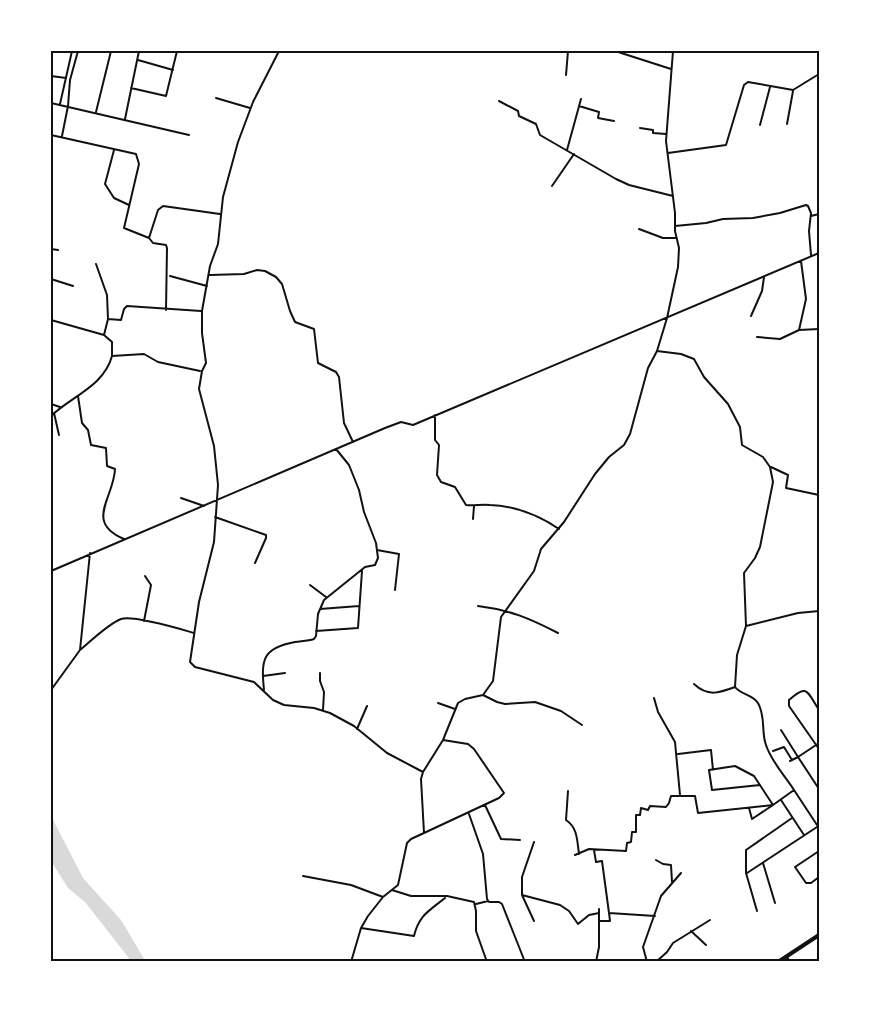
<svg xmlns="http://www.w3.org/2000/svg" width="870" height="1013" font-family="Poppins,sans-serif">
  <rect width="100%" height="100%" fill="#fff"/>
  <path fill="#d9d9d9" d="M51,816L83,878L121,920L146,962H132L85,902L68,888L51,861Z"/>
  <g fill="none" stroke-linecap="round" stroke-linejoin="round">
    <path stroke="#111" stroke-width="2" d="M279,51L253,102L238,142L223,197L218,244L210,266L202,311V333L206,363L202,371L199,389L214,446L218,485L214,542L199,602L190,662L195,667L254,682L273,700L284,705L314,708L330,713L354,726L387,753L423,772
      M570,51H590
      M615,51L671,69
      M138,60L173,70
      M566,75L568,51
      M51,76L66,78
      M131,88L166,96L177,51
      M216,98L250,108
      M499,101L518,111L519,116L536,124L540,135L616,179L629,185L673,196
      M51,103L189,135
      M60,104L72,51
      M579,106L599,112L598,118L614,121
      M96,112L111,51
      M125,119L139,51
      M787,124L793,91
      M760,125L770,87
      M640,128L653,130V133L666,134
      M51,135L136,154L139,164L124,228L149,238L153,243L166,245L167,248L166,310
      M62,136L68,106L70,80L78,51
      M114,150L105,184L114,198L129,205
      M567,150L581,99
      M668,153L726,145L744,85L748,82L793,90L819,74
      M552,186L574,154
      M811,216L819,214
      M675,226L706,223L723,219L753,218L780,213L806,205L808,206L811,213L809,231L811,255
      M639,229L663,238H676
      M149,238L158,210L163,206L220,214
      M51,249L58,250
      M96,264L107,295L108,319
      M210,275L244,274L257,270L265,271L276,277L282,284L290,311L295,322L314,329L318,363L336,372L339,377L344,423L353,442
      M170,276L207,286
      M51,279L73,286
      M751,316L762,291L764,277
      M51,320L104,335L112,342V356L144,354L158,362L200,371
      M799,330L806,299L801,261
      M104,335L108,319L121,320L124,309L127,306L201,311
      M757,337L780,339L799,330L819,329
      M657,351L681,354L694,359L704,377L728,404L740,427L742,445L763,457L770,467L773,482L760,547L755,558L744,573L746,626L737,655L735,687C741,695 752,694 758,703C766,717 761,732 766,745C771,761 785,776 794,790
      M78,396L82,423L88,430L91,445L106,448L107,466L115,469C114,498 84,522 124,539
      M51,404L60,407
      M54,413L59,435
      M435,415V440L439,445L437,475L441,482L455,487L466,505C474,506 482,504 490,505C516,506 537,514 559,529
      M51,416C72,396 104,386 112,356
      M771,467L788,475L786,488L819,495
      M181,498L204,506
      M215,517L266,535V538L255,563
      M473,519L474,506
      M377,550L399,554L395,590
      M51,571L385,428L401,422L413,425L819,253
      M310,585L326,597
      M478,606C510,610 529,618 558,633
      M320,609L359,606
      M144,621L151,585L145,576
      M746,626L798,613L819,611
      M316,631L358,628L362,571
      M80,650C91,641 108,624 121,619C134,615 180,629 194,633
      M819,671V674
      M320,673V681L324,692L323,710
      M263,676L285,673
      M694,684C708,697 719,693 735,687
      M51,690L80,650L90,553
      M264,690C261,660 262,648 295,642C302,641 308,641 314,639L316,636L318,614L324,600L365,567L375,565L378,558L376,543L364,512L359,490L349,465L336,449
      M483,695L497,702L505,704L535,702L561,711L582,725
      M654,698L658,712L675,742L680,795
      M438,703L455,709
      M819,710C807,692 808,683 789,700V706L819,749
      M357,729L367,706
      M781,730L798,757L790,761
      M819,743L798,757L819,789
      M773,751L784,747L792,760
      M678,754L711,750L713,770
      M568,791L566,820C578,828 577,841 579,854
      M781,800L804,835
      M485,805L501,839L520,840
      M749,808L752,819L773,805L754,776L735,766L709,770L712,790L760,785
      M469,814L483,854L487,899L489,902H499L502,904L525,962
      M424,833L499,798L504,793L474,749L468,744L443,740
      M594,850L596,862L602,861L609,913L655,916
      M819,851L795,867L806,883H811L819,877
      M575,855L589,849L626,851L627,843L631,842L632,832H636V815H640L641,808L648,810L650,806L666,807L669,803L671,796H695L698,813L773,805L794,790L819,828
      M656,860L663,864L671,865L672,882
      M763,863L775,903
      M747,873L817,827
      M303,876L351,885L383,897
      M392,890L411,896H447L474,902L476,911V931L487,962
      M522,895V877L534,842
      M476,904L488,901
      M757,911L746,873V850L792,818
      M534,921L522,895L560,905L569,911L578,924L589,915L599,913
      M600,921H610L609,913
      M361,928L414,936C419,915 429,911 445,898
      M691,931L706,945
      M787,957L790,962
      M351,962L361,928L368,916L383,897L398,885L407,843L411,839L424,833L421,779L423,772L443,740L458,703L465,699L483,695L493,681L501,617L534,571L541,549L564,522L595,474L609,457L624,445L630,434L648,368L657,351L667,318L678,267L679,248L675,231V213L666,141L673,51
      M596,962L599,947V909
      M647,962L643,947L661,896L681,873
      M656,962L667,952L673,943L710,920"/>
    <path stroke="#111" stroke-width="4" d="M778,962L819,935"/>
  </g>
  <rect width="870" height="1013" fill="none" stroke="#ffffff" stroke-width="105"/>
  <rect x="52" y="52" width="766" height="908" fill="none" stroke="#111" stroke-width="2"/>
</svg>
